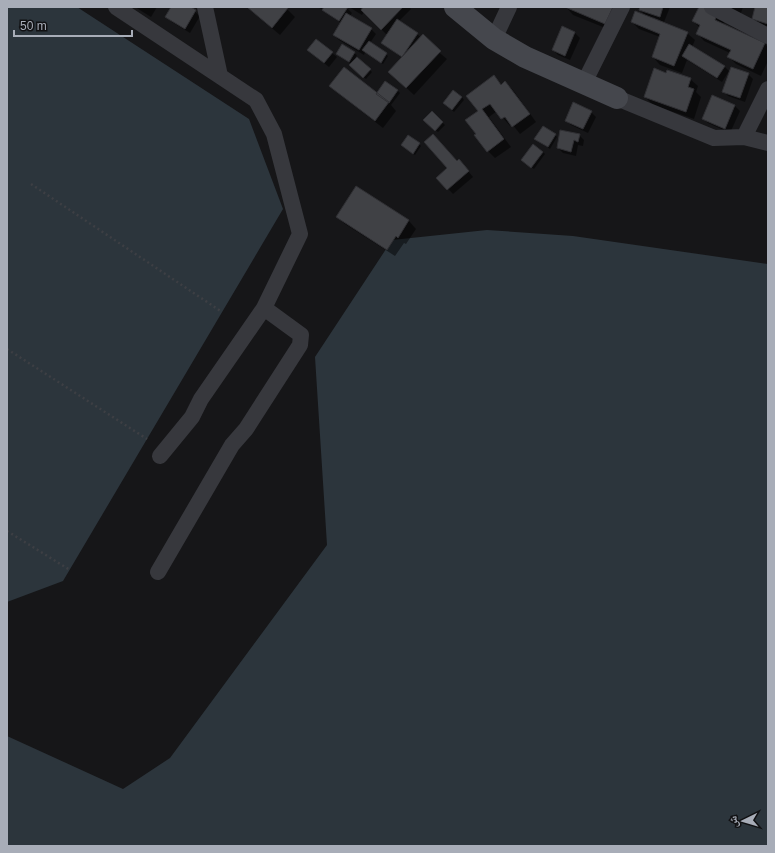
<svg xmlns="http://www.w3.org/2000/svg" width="775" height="853" font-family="Arial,'Noto Naskh Arabic',sans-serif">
  <rect width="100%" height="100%" fill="#161618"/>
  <path fill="#2c353c" d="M7,7H77L249,119L283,209L63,581L7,602Z
    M487,230L573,236L768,264V846H7V736L123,789L170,758L327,545L315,357L392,240Z"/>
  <path fill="#0007" d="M135,7H157L151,17Z
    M173,7H189L200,16L190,33L172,22L167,17Z
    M247,7H285L295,17L280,35Z
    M318,7H346L352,13L350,16L371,29L376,34L370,43L388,56L383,64L365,52L364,55L339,40L334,35L341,23Z
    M349,7H409L411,9L399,21L417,34L447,59L414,95L397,79L402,58L382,42L387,35L364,12L362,15Z
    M566,7H623L613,31L573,15Z
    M642,7H670L664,22L653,17L652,19L687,33L695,40L692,47L724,66L729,71L722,82L687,60L682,73L660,65L653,57L660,37L639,29L632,22L648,18L640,10Z
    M700,7L724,22L723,25L765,44L768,47V61L761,76L736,64L729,57L730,53L704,41L697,33L699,27L693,21Z
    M723,7H743L741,13Z
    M756,7H768V27L758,24L753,19Z
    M562,28L575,33L580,38L570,60L558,55L553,50Z
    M342,46L357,55L354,60L357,58L372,72L366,79L350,65L352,64L339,56Z
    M332,53L337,57L329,67L314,55Z
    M667,74L690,79L698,86L696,92L701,97L694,119L653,105L645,97Z
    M748,74L753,79L745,102L728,96L724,91Z
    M493,76L502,85L505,82L513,90L536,122L520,134L512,124L510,126L497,111L489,117L511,147L495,158L488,151L479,111Z
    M398,91L400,93L391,105L396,111L383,128L338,93L377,94Z
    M713,96L735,106L740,111L730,133L708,123L703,118Z
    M462,97L464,100L454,112L446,105Z
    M432,112L445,125L438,132L424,120Z
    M591,112L596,117L588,133L571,125L566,120Z
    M555,135L557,137L550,149L538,141Z
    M579,135L584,140L583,146L578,145L576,156L563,153L558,148Z
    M419,144L421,146L415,155L405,147Z
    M543,152L545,154L534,169L524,162Z
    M457,162L464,166L473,177L453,194L438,178Z
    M356,187L409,221L416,229L406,244L404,243L395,256L345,224L337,217Z"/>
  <path fill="#404145" stroke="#303034" d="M171,7H191L196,10L185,29L165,17Z
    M247,7H286L288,8L272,28Z
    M324,7H348L339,21L322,10Z
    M363,7H403L381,30L361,10Z
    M565,7H613L605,24Z
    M640,7H663L660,17L639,10Z
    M699,7H703L717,14L715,20L765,43L753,69L727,57L731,50L696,34L700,25L692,21Z
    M755,7H768V24L752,19Z
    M635,11L688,32L674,66L652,57L660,34L631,22Z
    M346,13L372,28L359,50L333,35Z
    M397,19L418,33L402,57L381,43Z
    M562,26L575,32L565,56L552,50Z
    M423,34L441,51L406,88L388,72Z
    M316,39L333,52L324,63L307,50Z
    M369,41L387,53L381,63L362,50Z
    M342,44L355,52L349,62L336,54Z
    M689,44L725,66L717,78L682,56Z
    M357,57L371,69L363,78L349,65Z
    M344,67L389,102L375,121L329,86Z
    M731,67L749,73L740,98L722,92Z
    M654,68L666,73L667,70L691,78L688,87L694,89L686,112L644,97Z
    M494,75L501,85L505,81L530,114L512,127L505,117L501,119L490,104L482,109L504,139L487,152L474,135L476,134L465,120L478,111L466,96Z
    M385,81L398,90L389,103L376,94Z
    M453,90L462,97L452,110L443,103Z
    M712,95L735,105L725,129L702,119Z
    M573,102L592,111L583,129L565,121Z
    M432,111L443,122L435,131L423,120Z
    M543,126L556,134L548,147L534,139Z
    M560,130L580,134L578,142L574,140L571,152L557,148Z
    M433,134L457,161L459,159L469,171L447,190L436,178L447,168L424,142Z
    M408,135L420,143L413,154L401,145Z
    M533,144L543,152L531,168L521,160Z
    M356,186L409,220L398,238L396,236L387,250L336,217Z"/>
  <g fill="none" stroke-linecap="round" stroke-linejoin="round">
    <path stroke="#3d3f44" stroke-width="2.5" stroke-dasharray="2 3" stroke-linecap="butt" d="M31,184L222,312
      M7,349L147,439
      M7,531L70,570"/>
    <path stroke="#37383d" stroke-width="16" d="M116,7L256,100L274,134L300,234L264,308L201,399L192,417L160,456
      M205,7L220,76
      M712,7L768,36
      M494,39L509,7
      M584,83L622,7
      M617,98L714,138L744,137L768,89
      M744,137L768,143
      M158,572L232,445L246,429L300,345L301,335L264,308"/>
    <path stroke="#45474d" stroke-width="22" d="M455,7L494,39L525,57L617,98"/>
  </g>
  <rect width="775" height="853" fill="none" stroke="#a8adb8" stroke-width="16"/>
  <g transform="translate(743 821) rotate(265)" stroke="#111113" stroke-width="3" paint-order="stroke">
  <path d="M0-3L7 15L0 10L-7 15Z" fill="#a8adb8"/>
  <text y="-6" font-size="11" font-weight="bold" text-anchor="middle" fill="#a8adb8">ش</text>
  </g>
  <path d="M14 30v6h118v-6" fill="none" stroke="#a8adb8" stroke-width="2"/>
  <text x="20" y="30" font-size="12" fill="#a8adb8" stroke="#111113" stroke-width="3" paint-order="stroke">50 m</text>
</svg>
